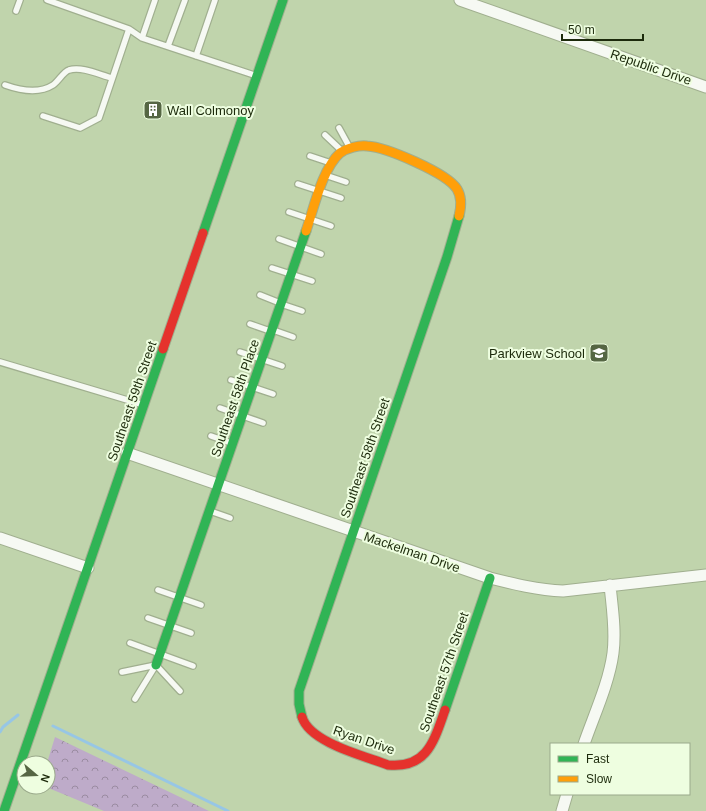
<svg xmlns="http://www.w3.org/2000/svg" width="706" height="811" font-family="Arial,sans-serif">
  <defs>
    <pattern id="forest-crowns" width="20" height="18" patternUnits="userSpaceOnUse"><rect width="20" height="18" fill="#beabc9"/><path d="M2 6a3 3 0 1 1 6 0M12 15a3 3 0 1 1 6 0" fill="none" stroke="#9a8ba1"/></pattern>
  </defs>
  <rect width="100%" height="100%" fill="#c0d4ac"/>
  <path fill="url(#forest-crowns)" d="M55,737L209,811H104L46,787H48L47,763Z"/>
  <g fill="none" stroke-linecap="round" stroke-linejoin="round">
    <path stroke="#97c6e5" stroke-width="3" d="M53,726L228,811
      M0,732L3,727L18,715"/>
    <defs>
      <path id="lane" d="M47,0L129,29L142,38L257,76
        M16,11L20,0
        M142,38L155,0
        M168,46L185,0
        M196,56L215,0
        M5,85C19,90 39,94 53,85C59,81 63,72 69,70C82,66 100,75 112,78
        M43,116L80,128L99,118L129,29
        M339,128L350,148
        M325,135L342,151
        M310,156L331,163
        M325,175L346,182
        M298,184L341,198
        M289,212L331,226
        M279,239L321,254
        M272,268L312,281
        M260,295L280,303
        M281,304L302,311
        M250,324L270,331
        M273,330L293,337
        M240,352L282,366
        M0,362L144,405
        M231,380L273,394
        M220,408L263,423
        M211,436L231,443
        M210,511L230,518
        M158,590L201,605
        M148,618L191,633
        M130,643L193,666
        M122,672L156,665L180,691
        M135,699L156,665"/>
      <path id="street" d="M460,0L706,87
        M127,453L490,578C514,584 538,590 563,591L706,575
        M0,538L88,568
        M584,744C594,715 609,683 613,653C616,630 612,607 610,585
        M562,811L567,794"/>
      <path id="fast" d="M203,233L283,0
        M156,665L306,231
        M445,710L490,578
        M302,717L299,704V691L447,257L459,216
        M4,811L163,349"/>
      <path id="slow" d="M306,231C314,208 322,169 340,153C347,148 359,145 367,146C386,147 447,173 457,189C462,197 461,208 459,216"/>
      <path id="jam" d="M163,349L203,233
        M302,717C310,743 365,756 388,765C427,769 434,741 445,710"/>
    </defs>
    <use href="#lane" stroke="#a0af8f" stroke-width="8"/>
    <use href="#street" stroke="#a0af8f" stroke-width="13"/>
    <use href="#fast" stroke="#a0af8f" stroke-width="11"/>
    <use href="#slow" stroke="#a0af8f" stroke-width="11"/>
    <use href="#jam" stroke="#a0af8f" stroke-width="11"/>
    <use href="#lane" stroke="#f6f9f3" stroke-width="5.5"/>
    <use href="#street" stroke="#f6f9f3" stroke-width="11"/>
    <use href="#fast" stroke="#30b455" stroke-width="9"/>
    <use href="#slow" stroke="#ff9f0a" stroke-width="9"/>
    <use href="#jam" stroke="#e5322d" stroke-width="9"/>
  </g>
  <defs>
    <symbol id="building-square" viewBox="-11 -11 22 22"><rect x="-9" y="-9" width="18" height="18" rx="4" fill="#556643" stroke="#eefee0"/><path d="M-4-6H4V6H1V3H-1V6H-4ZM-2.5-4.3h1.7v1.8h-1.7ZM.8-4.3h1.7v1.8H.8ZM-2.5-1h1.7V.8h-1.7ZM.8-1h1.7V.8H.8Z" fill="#fff"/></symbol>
    <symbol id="school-square" viewBox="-11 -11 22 22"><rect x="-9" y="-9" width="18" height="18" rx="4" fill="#556643" stroke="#eefee0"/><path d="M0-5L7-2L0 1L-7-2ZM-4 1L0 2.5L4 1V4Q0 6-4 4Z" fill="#fff"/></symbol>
  </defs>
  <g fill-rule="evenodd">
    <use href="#building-square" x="142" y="99" width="22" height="22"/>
    <use href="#school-square" x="588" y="342" width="22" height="22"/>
  </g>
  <g text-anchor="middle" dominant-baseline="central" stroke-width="4" stroke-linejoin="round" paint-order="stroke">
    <g font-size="13" fill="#1c2a0b" stroke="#eefee0">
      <text transform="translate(651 67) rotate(19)">Republic Drive</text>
      <text transform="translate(235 398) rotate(-71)">Southeast 58th Place</text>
      <text transform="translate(132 401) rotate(-71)">Southeast 59th Street</text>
      <text transform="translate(365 458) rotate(-71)">Southeast 58th Street</text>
      <text transform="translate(412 552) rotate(19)">Mackelman Drive</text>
      <text transform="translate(444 672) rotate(-71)">Southeast 57th Street</text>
      <text transform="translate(364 740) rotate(19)">Ryan Drive</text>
    </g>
    <g font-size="13" fill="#1c2a0b" stroke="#eefee0" text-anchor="start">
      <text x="167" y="110">Wall Colmonoy</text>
      <text x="585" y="353" text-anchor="end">Parkview School</text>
    </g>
  </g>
  <rect x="550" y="743" width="140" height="52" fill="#eefee0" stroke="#9aa98b"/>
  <rect x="558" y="756" width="20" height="6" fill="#30b455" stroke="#9aa98b"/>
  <text x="586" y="763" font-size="12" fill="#1c2a0b">Fast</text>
  <rect x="558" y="776" width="20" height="6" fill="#ff9f0a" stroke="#9aa98b"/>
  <text x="586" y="783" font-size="12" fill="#1c2a0b">Slow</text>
  <g transform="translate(36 775) rotate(109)"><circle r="19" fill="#eefee0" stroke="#9aa98b"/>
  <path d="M0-3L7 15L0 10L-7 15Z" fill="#556643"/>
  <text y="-6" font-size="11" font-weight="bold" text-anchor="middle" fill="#1c2a0b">N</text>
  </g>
  <path d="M562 34v6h81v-6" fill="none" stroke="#1c2a0b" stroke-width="2"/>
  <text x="568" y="34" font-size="12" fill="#1c2a0b" stroke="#eefee0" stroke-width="3" paint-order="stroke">50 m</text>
</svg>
